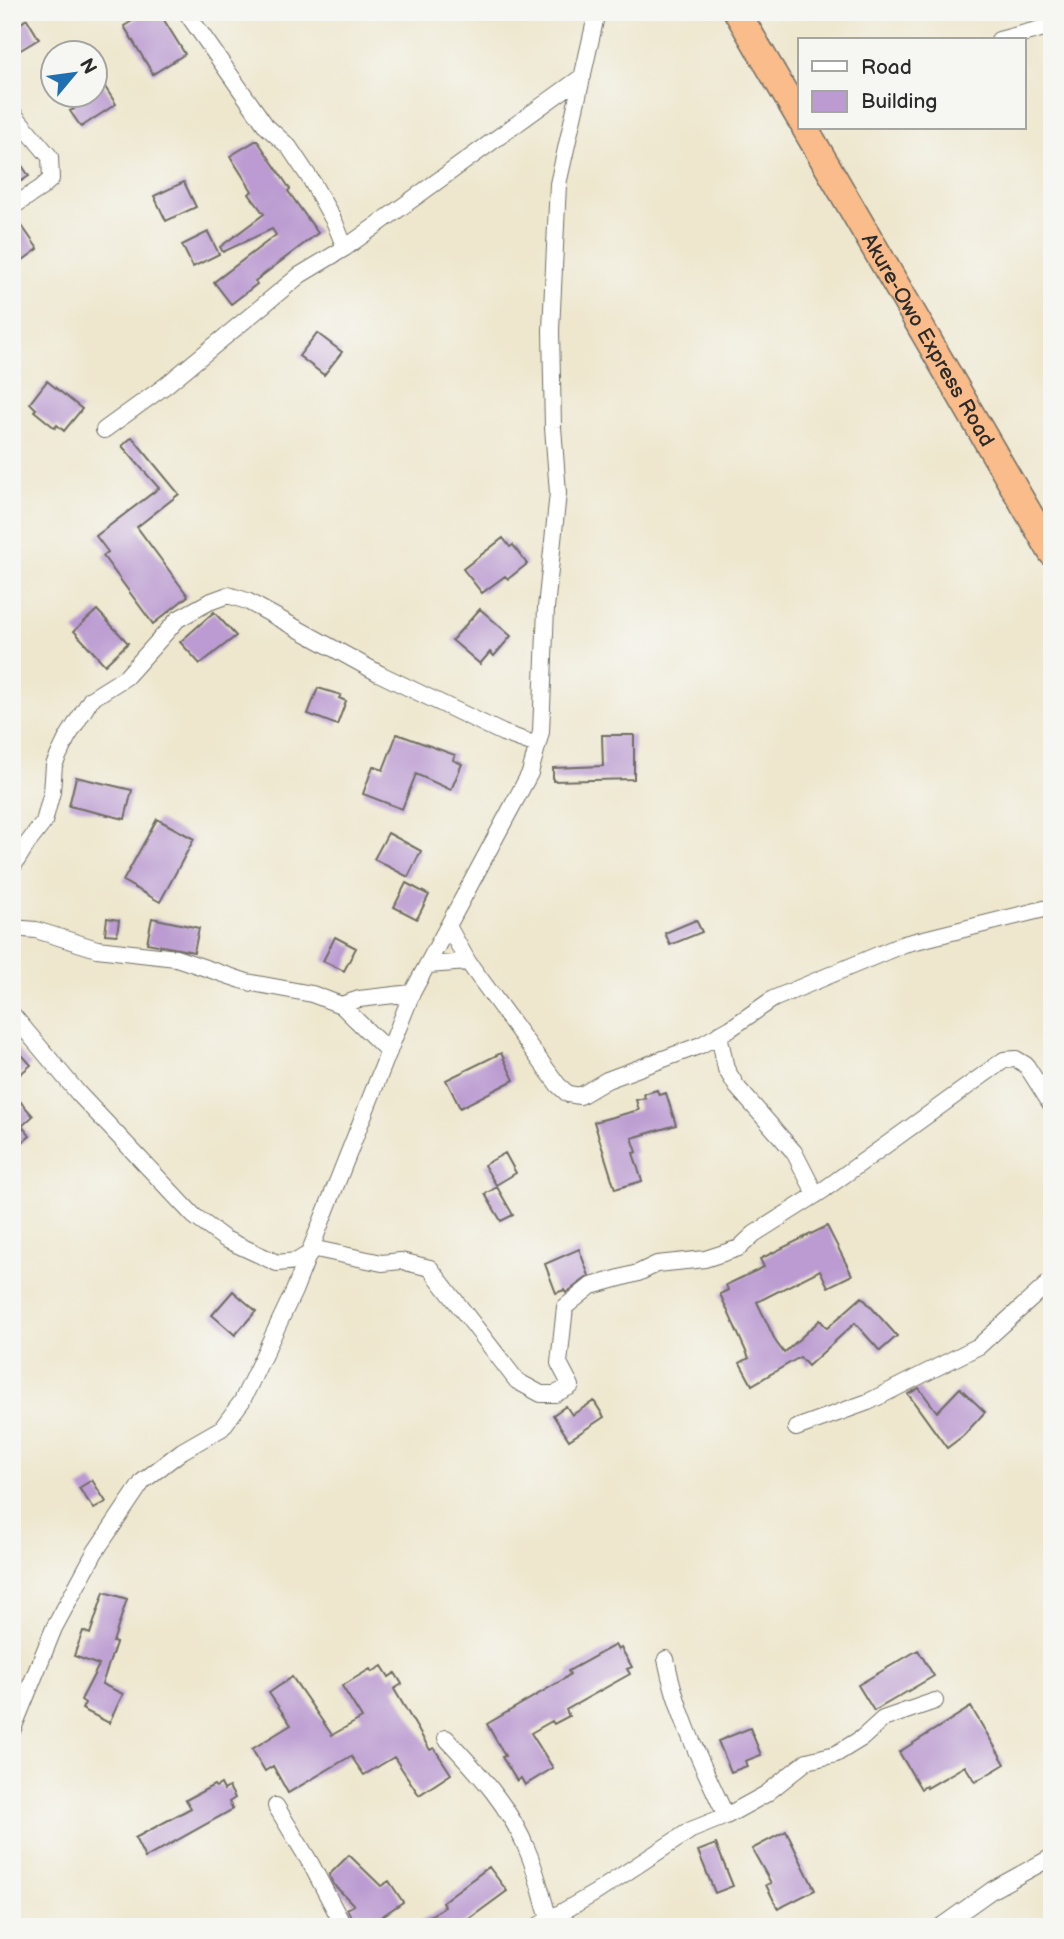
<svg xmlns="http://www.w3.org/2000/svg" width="1064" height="1939" font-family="'Balsamiq Sans',sans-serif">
  <rect width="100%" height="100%" fill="#f6f6f2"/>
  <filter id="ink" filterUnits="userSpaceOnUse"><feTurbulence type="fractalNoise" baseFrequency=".0143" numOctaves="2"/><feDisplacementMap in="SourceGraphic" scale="14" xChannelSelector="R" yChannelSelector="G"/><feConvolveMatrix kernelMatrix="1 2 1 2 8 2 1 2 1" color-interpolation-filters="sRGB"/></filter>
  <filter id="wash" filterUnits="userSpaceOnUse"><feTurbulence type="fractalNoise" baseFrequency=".00686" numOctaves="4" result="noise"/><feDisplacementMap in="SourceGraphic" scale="28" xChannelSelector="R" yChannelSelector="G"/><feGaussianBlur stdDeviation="1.57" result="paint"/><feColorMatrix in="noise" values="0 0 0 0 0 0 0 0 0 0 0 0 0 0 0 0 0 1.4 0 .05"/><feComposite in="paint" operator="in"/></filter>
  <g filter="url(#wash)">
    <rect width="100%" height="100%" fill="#eee7ce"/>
    <g id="blocks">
      <path fill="#bb9bd1" d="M147,12H159L185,54L153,74L124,26Z
        M27,19L39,39L12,55V29Z
        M94,70L116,104L81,127L70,111L74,109L68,99L75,94H94Z
        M257,140L290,189L288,191L318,233L255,281L257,284L231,304L214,282L276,235L272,229L223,252L220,247L264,214L249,194L252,191L230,156Z
        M12,151L29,176L12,187Z
        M184,182L196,207L166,221L154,196Z
        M22,226L38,249L12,268V233Z
        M208,232L219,254L193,267L182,245Z
        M317,333L342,352L324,375L299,356Z
        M47,381L82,409L64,431L57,425L55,428L34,411L36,409L30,403Z
        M132,437L179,494L137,527L188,596L153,624L103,556L108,552L96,536L159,488L122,446Z
        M503,538L510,547L513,545L527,564L508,579L505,576L482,593L463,569Z
        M480,609L511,636L494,656L490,652L480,664L452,640Z
        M97,610L128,643L105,665L74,631Z
        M214,612L236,636L200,664L180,642Z
        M318,688L341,695L339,698L346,701L337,725L308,714Z
        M397,734L455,755L453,760L462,764L451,790L416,774L402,809L363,794L373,766L383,770Z
        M602,735H634V779L553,781V768L603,766Z
        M76,777L132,790L125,819L69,806Z
        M157,819L194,839L160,902L123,881Z
        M388,833L421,851L408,877L374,859Z
        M406,883L429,895L417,919L394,907Z
        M107,918L119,920L117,935L105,934Z
        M152,918L199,928L194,952L147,943Z
        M696,920L702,932L670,945L665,933Z
        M335,937L356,948L344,971L323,961Z
        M12,1044L31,1065L12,1081Z
        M501,1053L514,1080L460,1108L446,1080Z
        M657,1090L659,1095L666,1093L676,1125L632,1138L637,1152L633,1153L642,1181L615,1189L594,1122L639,1110L636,1100L645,1098L644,1094Z
        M12,1092L33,1116L22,1126L30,1136L12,1151Z
        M505,1153L516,1173L496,1185L484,1165Z
        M497,1187L513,1215L501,1221L485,1194Z
        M827,1226L852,1275L828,1287L820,1270L757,1302L776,1342L784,1353L820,1320L827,1328L862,1297L897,1336L880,1351L855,1323L808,1366L800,1357L752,1385L740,1363L749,1358L720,1294L728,1290L726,1285L764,1267L760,1259Z
        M579,1249L589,1276L566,1293L564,1290L556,1293L545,1264Z
        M233,1291L256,1311L235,1335L212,1315Z
        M919,1388L937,1412L960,1388L985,1412L963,1436L947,1448L908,1394Z
        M594,1401L604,1417L569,1440L553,1415L566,1406L572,1415Z
        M92,1480L106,1502L94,1509L79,1488Z
        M104,1592L127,1599L113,1642L116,1643L102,1684L123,1694L109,1723L82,1709L85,1703L81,1700L99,1665L74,1656L83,1631L90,1634Z
        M615,1645L618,1650L621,1648L632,1667L627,1669L630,1674L566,1710L569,1716L554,1724L552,1721L531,1733L553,1768L525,1785L521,1778L517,1781L502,1757L505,1756L487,1724L564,1679L570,1674L568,1671Z
        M918,1650L934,1676L874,1711L858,1685Z
        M382,1666L389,1677L395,1673L402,1684L394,1689L430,1750L434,1748L451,1774L419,1795L394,1757L364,1775L351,1756L288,1793L273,1766L265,1771L252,1749L291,1725L269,1693L292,1677L332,1735L362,1718L342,1686L370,1669L372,1672Z
        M971,1707L1005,1764L975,1782L965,1766L927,1788L926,1786L921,1789L899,1752Z
        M750,1728L761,1755L745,1761L747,1766L731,1772L718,1741Z
        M221,1784L224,1790L229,1787L235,1798L229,1802L233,1809L145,1858L135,1838L191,1808L186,1800L214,1785L216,1787Z
        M786,1831L815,1890L778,1909L766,1885L771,1883L752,1849Z
        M716,1844L733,1886L715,1893L698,1851Z
        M349,1855L381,1886L389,1881L403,1902L366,1927H356L347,1909L354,1905L333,1884L329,1875Z
        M489,1867L507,1891L458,1927H411L445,1907L442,1902Z"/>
    </g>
  </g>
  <g filter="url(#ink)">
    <use href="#blocks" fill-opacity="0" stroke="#6f6d64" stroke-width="2"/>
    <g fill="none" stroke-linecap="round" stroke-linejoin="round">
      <defs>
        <path id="minor" d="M186,12L266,126L289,147L311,180L335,223L345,248
          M1051,12L1052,14
          M999,40L1052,26
          M12,112L50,157L51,179L41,188L12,207
          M104,430L165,386L300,275L345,248L583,76
          M12,868L27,844L44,822L52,792L54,765L67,738L91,699L126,677L178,619L209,602L228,595L247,601L380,674L503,733L537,745
          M448,926L468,962
          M12,928L36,930L97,949L176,958L247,982L312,994L341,1005L389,1052
          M428,965L468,962L558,1085L568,1094L580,1096L607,1080L701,1045L731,1028L773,999L904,944L1052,907
          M341,1005L359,999L412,993
          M12,1014L78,1093L194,1216L225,1239L277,1263L297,1261L316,1249L382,1263L401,1261L430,1268L517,1381L541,1394H555L571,1386L559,1363L565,1307L591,1286L638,1273L657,1264L705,1259L739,1248L754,1234L822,1191L1004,1060L1016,1059L1026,1065L1052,1106
          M719,1034L726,1069L737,1087L794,1152L816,1195
          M796,1428L868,1402L979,1346L1052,1280
          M666,1659C677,1715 702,1764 726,1816
          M12,1731L54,1628L95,1552L143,1481L182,1451L222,1428L242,1401L294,1291L412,993L530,773L541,732L546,608L558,493L553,427L551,330L558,184L597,12
          M446,1738C478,1772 511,1808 528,1852C537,1873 542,1897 549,1919
          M276,1806L311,1864L344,1927
          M536,1927L595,1893L691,1830L726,1816L766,1794L807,1761L836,1754L862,1738L883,1719L935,1701
          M940,1927L992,1890L1052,1857"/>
        <g id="trunk">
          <path d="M737,12L800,119"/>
          <path id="s1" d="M805,128L1052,553"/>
        </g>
      </defs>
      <use href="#minor" stroke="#6f6d64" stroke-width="18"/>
      <use href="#trunk" stroke="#6f6d64" stroke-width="29"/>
      <use href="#minor" stroke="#fff" stroke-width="16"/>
      <use href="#trunk" stroke="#f9bc8a" stroke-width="26"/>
    </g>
  </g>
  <g text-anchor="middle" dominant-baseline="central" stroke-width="7" stroke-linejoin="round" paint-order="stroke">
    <g font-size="21" fill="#2b2b2b" stroke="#f6f6f2">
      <text stroke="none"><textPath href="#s1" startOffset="245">Akure-Owo Express Road</textPath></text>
    </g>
  </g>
  <rect width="1064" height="1939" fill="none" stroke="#f6f6f2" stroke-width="42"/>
  <rect x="798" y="38" width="228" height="91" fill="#f6f6f2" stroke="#a5a5a2" stroke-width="2"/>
  <rect x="812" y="61" width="35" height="10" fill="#ffffff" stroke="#a5a5a2" stroke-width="2"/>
  <text x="861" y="74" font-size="21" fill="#2b2b2b">Road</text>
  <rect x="812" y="91" width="35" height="21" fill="#bb9bd1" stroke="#a5a5a2" stroke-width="2"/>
  <text x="861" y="108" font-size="21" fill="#2b2b2b">Building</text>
  <g transform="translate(74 74) rotate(61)"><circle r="33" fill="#f6f6f2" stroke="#a5a5a2" stroke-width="2"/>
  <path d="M0-5L12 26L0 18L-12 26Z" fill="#1f6fb2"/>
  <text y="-10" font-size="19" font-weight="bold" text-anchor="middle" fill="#2b2b2b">N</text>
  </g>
</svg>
